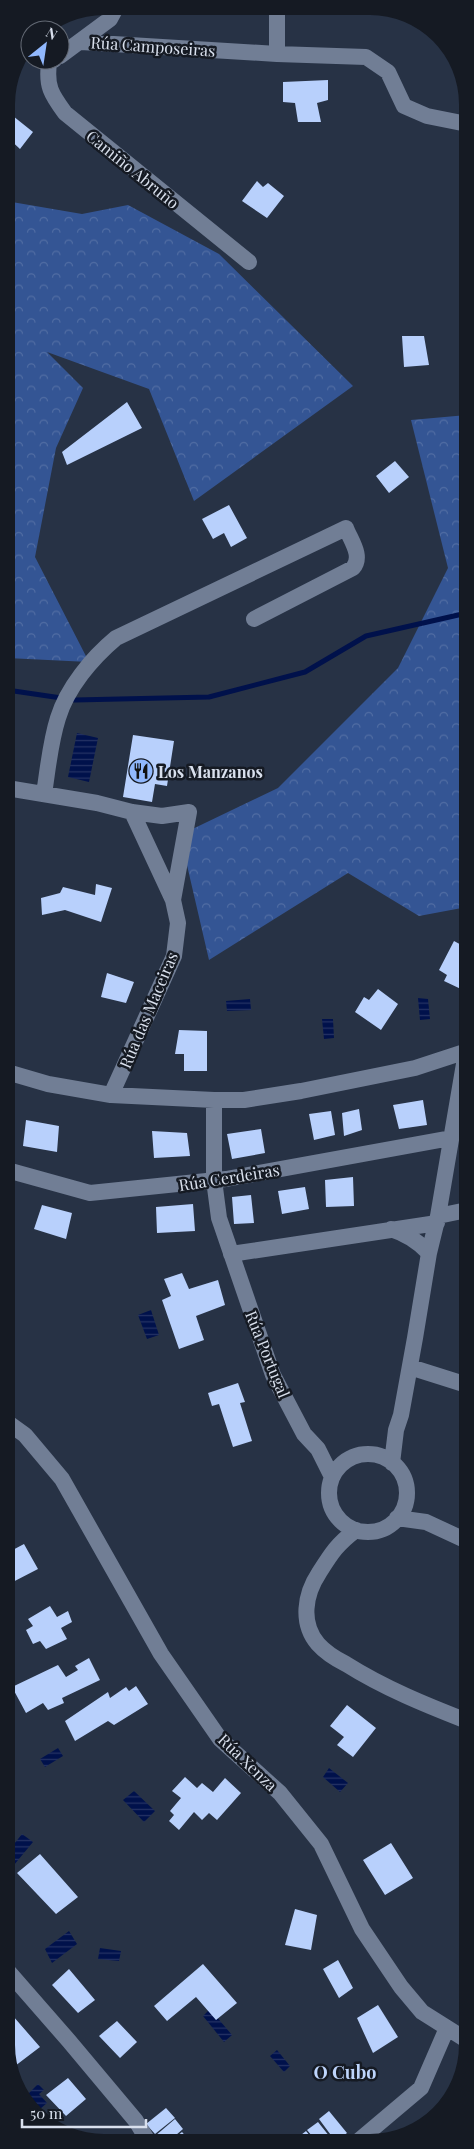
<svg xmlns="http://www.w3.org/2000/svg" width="474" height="2149" font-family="'Playfair Display',serif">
  <defs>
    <pattern id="forest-crowns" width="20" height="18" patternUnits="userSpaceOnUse" patternTransform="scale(1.25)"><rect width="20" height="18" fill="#345594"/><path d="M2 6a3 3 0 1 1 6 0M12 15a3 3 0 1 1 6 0" fill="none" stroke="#516da3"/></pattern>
    <pattern id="water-rules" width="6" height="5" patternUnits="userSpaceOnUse" patternTransform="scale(1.25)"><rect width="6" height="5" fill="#00114b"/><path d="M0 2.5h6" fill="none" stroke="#253365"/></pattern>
  </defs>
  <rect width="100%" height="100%" fill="#273245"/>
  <path fill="url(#forest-crowns)" d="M6,201L82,214L128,205L219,254L353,386L194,501L149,389L47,352L83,388L56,448L35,557L89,662L7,658Z
    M467,415V907L419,916L348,873L209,960L180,835L278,788L398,668L448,568L411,420Z"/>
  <path fill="url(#water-rules)" d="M77,733L98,738L89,782L68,777Z
    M418,998L428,999L430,1019L420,1020Z
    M250,999L251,1010L227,1011L226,1001Z
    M322,1019H333L334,1038L324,1039Z
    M151,1310L159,1335L147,1339L138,1315Z
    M7,1713L15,1714L11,1736H7Z
    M58,1748L63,1756L45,1767L40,1759Z
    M329,1768L348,1783L340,1792L323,1777Z
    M134,1791L155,1811L144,1822L123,1800Z
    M22,1834L33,1842L14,1865L7,1859V1853Z
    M69,1931L77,1944L52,1963L45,1949Z
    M100,1948L121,1951L119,1961L98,1959Z
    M210,2009L232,2035L224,2042L203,2016Z
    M277,2050L290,2066L284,2072L270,2056Z
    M38,2084L44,2090L39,2094L47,2103L40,2109L27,2095Z"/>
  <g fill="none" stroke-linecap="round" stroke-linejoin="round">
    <path stroke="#00114b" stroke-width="5" d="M7,690L75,700L209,697L305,672L366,636L467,613"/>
  </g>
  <path fill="#b8d0fc" d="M135,7H161V10L135,11Z
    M328,80V100L317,103L321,122H298L295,103L283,102V82Z
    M13,116L33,132L20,149L6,136V123Z
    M257,181L263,187L268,183L284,196L267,218L242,201Z
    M402,336H424L429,365L404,367Z
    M127,402L142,428L67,465L62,452Z
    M395,461L409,477L389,493L376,476Z
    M229,505L247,538L231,547L224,533L213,539L202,519Z
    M133,735L174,741L167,786L155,784L152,802L123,797Z
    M96,884L112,888L101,922L65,910L42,915L41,898L60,893L63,887L95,895Z
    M454,941L467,948V980L463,990L444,981L447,975L439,970Z
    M107,973L134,982L126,1003L101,997Z
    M378,989L398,1004L381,1030L355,1012L364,997L369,1000Z
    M179,1030L207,1031V1071H184V1054H175Z
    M423,1100L427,1125L399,1129L393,1105Z
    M359,1109L362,1130L344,1136L342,1113Z
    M331,1111L335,1135L314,1140L309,1114Z
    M26,1120L59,1126L57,1152L23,1146Z
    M261,1129L265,1153L232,1159L227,1134Z
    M152,1131L187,1133L190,1156L154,1158Z
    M353,1177L354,1206L326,1207L325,1180Z
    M305,1187L309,1209L282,1214L278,1191Z
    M251,1195L254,1223L234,1224L232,1197Z
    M193,1204L195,1231L157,1233L156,1207Z
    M42,1205L72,1213L66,1239L34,1229Z
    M467,1227V1254L459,1251Z
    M182,1273L189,1289L218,1280L225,1305L196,1316L204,1340L179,1349L162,1300L171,1296L164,1279Z
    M238,1383L245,1402L240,1403L252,1441L233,1447L219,1404L212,1406L208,1393Z
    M24,1544L38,1569L7,1585V1553Z
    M50,1606L57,1617L68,1611L72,1622L61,1628L67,1639L46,1649L40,1641L33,1644L26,1630L33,1626L28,1619Z
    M89,1658L100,1680L62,1698L64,1703L48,1710L43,1703L26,1713L12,1687L58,1665L66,1677L78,1670L75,1666Z
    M136,1686L148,1704L114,1725L108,1721L75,1741L65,1721L108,1692L110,1698L126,1687L129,1691Z
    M347,1705L376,1728L353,1757L337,1745L344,1737L330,1726Z
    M185,1777L197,1788L202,1783L213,1792L225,1778L241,1793L217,1820L209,1813L202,1820L194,1812L179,1830L169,1821L174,1815L170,1811L181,1798L172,1791Z
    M391,1843L413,1878L385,1895L363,1860Z
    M40,1854L78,1897L56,1914L17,1873Z
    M295,1909L317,1915L311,1950L285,1945Z
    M338,1960L353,1988L339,1998L323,1969Z
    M203,1964L237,2003L216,2020L196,1997L167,2021L154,2006Z
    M69,1969L95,2000L78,2013L52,1985Z
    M378,2005L398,2037L373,2053L357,2018Z
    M13,2016L40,2047L15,2066L7,2054V2021Z
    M117,2021L137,2042L120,2058L99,2036Z
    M68,2078L86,2099L66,2116L46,2095Z
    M448,2093H449L442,2108L438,2105Z
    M166,2108L175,2118L155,2134L146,2124Z
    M329,2111L347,2133L336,2142L319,2119Z
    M175,2119L183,2129L169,2141H159L155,2136Z
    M318,2122L334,2142H317L307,2130Z
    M306,2131L315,2142H298L296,2139Z
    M182,2132L190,2141H171Z"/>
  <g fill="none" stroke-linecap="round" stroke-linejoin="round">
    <path stroke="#717e95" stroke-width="16" d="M277,8V54
      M81,42L277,54L366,57L388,72L404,106L427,116L467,124
      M60,56L110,19L117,6
      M54,60L49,63C46,86 51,94 65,113L249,262
      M7,788L97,803L132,812L162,816L189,812L173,900
      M44,794C48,769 50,743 58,718C67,688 92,658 116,638L346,528C351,541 363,556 353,568L254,619
      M466,1052L438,1216L467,1210
      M7,1072L48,1084L111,1095L214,1100H244L301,1091L415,1068L467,1051
      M111,1095L174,956L178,923L173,900L132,812
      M214,1100V1180L219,1218L273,1375L304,1434L318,1449L332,1477
      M7,1170L90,1193L226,1179L451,1138
      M391,1229C407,1234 418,1241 429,1253
      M231,1254L437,1223
      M410,1367L467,1385
      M7,1422L25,1435L62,1479L161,1654L220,1739L280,1793L321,1844L362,1929L401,1987L422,2012L468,2041
      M329 1493a39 39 0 1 1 78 0a39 39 0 1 1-78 0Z
      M392,1463L396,1430L401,1415L415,1338L429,1253L438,1216
      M397,1518L426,1522L467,1541
      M356,1530C337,1544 331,1554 319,1573C305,1594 300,1623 318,1644C326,1653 336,1659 346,1664C384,1688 426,1705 467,1721
      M7,1970L69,2041L136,2121L148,2141
      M357,2142L421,2088L447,2028"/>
  </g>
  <defs>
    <symbol id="restaurant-disc" viewBox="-11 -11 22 22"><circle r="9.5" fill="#91b8fd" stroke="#151a23"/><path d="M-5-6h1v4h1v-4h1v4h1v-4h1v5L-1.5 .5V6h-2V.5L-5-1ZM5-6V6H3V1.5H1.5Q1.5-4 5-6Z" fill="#111"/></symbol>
  </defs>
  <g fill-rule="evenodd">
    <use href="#restaurant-disc" x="127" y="757" width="28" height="28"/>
  </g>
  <g text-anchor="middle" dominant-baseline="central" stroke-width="5" stroke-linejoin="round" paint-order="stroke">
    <g font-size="16" fill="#d9e0ed" stroke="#151a23">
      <text transform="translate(153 46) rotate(4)">Rúa Camposeiras</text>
      <text transform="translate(133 169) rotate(39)">Camiño Abruño</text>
      <text transform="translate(148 1010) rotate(-67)">Rúa das Maceiras</text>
      <text transform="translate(229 1177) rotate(-9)">Rúa Cerdeiras</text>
      <text transform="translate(268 1354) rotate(68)">Rúa Portugal</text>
      <text transform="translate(248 1762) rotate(44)">Rúa Xenza</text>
    </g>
    <g font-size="16" font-weight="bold" fill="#d9e0ed" stroke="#151a23" text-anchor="start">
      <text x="158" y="771">Los Manzanos</text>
    </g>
    <g font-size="18" font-weight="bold" fill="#bed5fc" stroke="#151a23">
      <text x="345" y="2072">O Cubo</text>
    </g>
  </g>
  <path d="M0 0H474V2149H0ZM104 15H370A89 89 0 0 1 459 104V2045A89 89 0 0 1 370 2134H104A89 89 0 0 1 15 2045V104A89 89 0 0 1 104 15Z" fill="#151a23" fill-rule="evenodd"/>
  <g transform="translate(45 45) rotate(30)"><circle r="24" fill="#151a23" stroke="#636974"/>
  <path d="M0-4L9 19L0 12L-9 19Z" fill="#91b8fd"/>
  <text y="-8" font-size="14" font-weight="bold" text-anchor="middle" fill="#d9e0ed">N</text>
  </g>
  <path d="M22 2119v8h124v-8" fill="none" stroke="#d9e0ed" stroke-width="2.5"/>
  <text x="30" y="2119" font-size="15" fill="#d9e0ed" stroke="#151a23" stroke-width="4" paint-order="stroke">50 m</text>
</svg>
